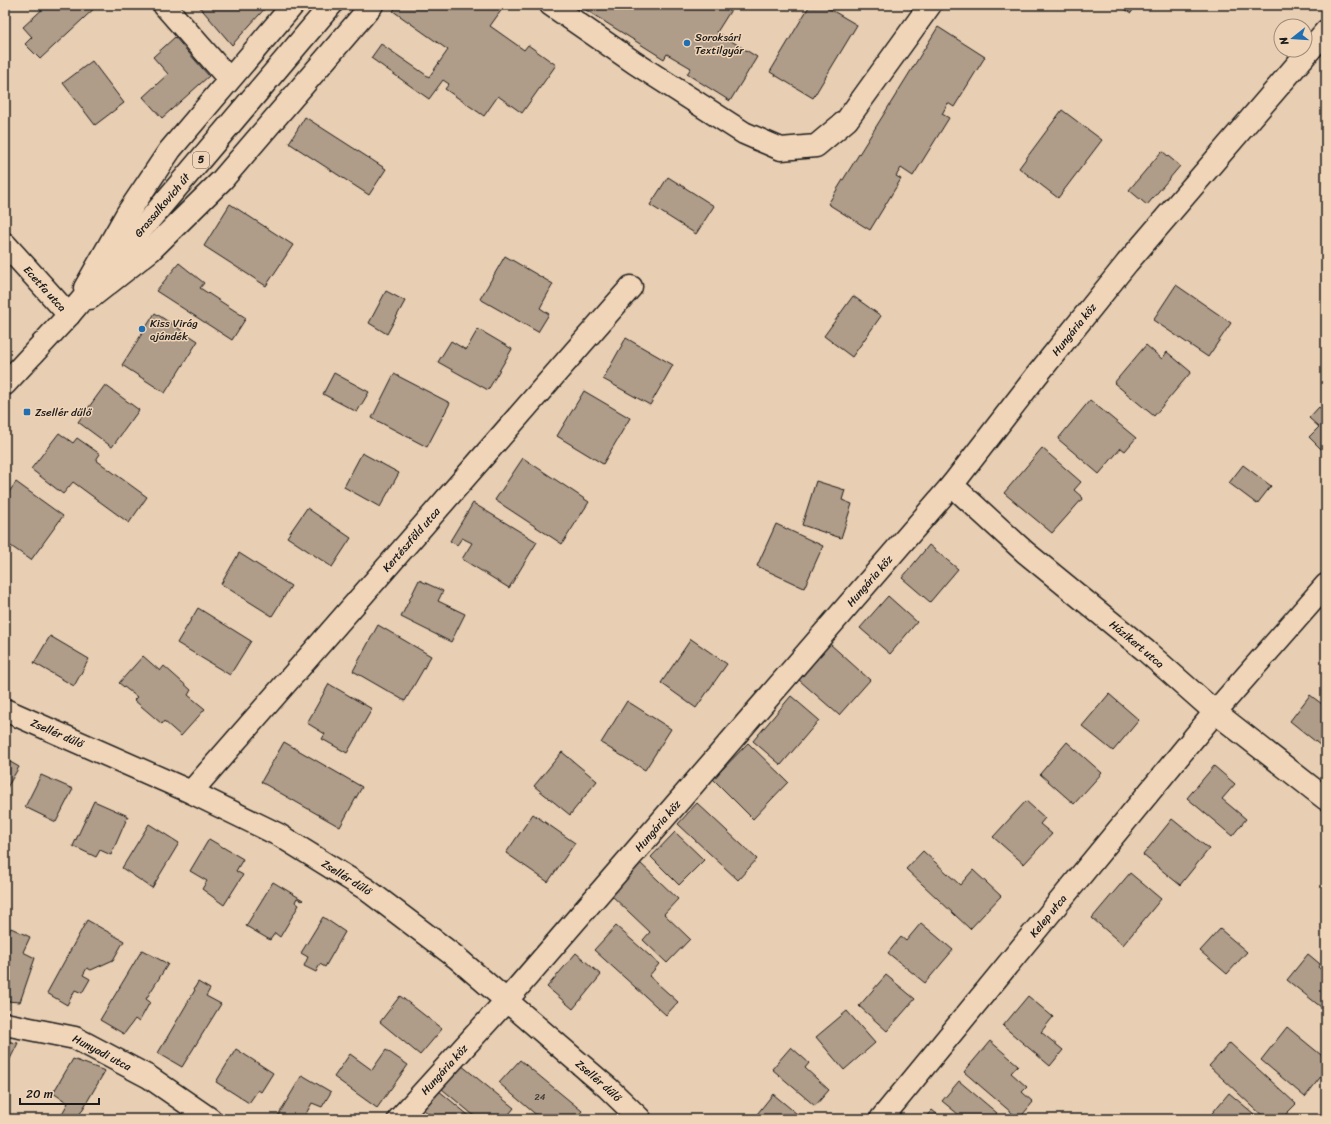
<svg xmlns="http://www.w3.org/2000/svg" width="1331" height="1124" font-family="Sriracha,sans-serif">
  <rect width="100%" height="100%" fill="#e8ceb2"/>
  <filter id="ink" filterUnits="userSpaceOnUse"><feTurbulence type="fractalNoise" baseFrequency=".025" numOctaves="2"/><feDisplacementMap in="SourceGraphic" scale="8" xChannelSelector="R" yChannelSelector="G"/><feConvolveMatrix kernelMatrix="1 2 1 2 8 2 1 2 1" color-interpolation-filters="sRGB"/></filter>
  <g filter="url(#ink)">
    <path fill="#af9c89" stroke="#1c1c1c" d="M47,5H98L40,59L25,44L32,37L23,27Z
      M198,5H268L232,45Z
      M398,5H505L490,26L524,50L528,45L556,65L522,113L498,96L484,116L445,89L449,84L443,80L429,99L371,58L381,44L429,77L448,50L393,11Z
      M578,5H734L717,32L757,57L730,101L687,74L691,68L667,54L664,59Z
      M810,5H823L857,25L813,98L770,72Z
      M1118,5H1136L1131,13Z
      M938,27L985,57L954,107L948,103L942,114L949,118L913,176L901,168L896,176L901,179L870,230L828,204Z
      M175,37L209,76L162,118L143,97L168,74L153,57Z
      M92,61L124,103L95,125L63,83Z
      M1062,110L1102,140L1058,198L1019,168Z
      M305,117L386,169L369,195L289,143Z
      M1162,151L1180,166L1147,205L1129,190Z
      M668,177L714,206L696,234L650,205Z
      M230,204L293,245L266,286L204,246Z
      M505,256L553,284L540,308L549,314L538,332L480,299Z
      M179,263L204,283L200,288L246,318L232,340L156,291Z
      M1176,285L1231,323L1208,357L1153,320Z
      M386,291L405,301L387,334L369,323Z
      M853,296L881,316L852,357L824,336Z
      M155,313L198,341L165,393L122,365Z
      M478,329L512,349L488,390L438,362L451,341L466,350Z
      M626,338L673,365L650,405L603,379Z
      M1146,345L1162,359L1167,352L1191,372L1154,416L1114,383Z
      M334,373L369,392L357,412L323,394Z
      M394,374L450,403L427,447L372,418Z
      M105,385L139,410L112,447L78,422Z
      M584,391L630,418L603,464L557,436Z
      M1090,400L1136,438L1125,451L1121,448L1099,474L1058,439Z
      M1319,407L1326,414V454L1309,437L1319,427L1309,418Z
      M59,433L73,443L77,438L100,454L96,460L147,497L129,523L73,482L63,494L31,469Z
      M1042,448L1081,482L1074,490L1083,498L1052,533L1004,493Z
      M362,453L399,473L380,507L344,487Z
      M523,458L589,502L562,544L495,500Z
      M1243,465L1271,486L1257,504L1229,483Z
      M816,481L845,490L842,500L852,504L841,538L802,525Z
      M16,482L63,516L31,560L5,542V498Z
      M473,503L537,542L509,588L462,559L472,543L462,538L457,545L450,541Z
      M307,508L351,538L332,567L287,537Z
      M776,524L823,546L804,588L757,566Z
      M929,545L958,569L930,602L902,578Z
      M239,553L291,586L272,616L221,584Z
      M419,580L443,591L438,601L465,614L451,642L401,617Z
      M888,596L917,622L890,654L860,628Z
      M198,608L251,641L230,675L177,643Z
      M378,625L431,656L405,701L353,671Z
      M50,636L89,659L74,686L34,663Z
      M691,639L727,664L696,708L661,683Z
      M830,644L870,680L839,715L799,680Z
      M143,656L160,671L164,666L191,690L188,695L205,709L181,736L164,721L162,724L134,700L137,697L119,683Z
      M329,684L372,709L347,753L322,739L325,734L307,723Z
      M1109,694L1139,720L1113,751L1082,726Z
      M1310,695L1326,707V750L1290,721Z
      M791,696L819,720L781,765L753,741Z
      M627,701L671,729L645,770L601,743Z
      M284,742L362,787L340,827L261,782Z
      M1067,742L1102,773L1074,804L1040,774Z
      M748,743L788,782L753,819L713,779Z
      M562,752L597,781L570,815L534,786Z
      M5,759L19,767L5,791Z
      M1214,766L1235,784L1222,799L1246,819L1232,836L1187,798Z
      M41,775L73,789L56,822L25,807Z
      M94,801L128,816L111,855L100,850L96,857L73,846Z
      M1026,801L1045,818L1040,824L1052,834L1024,864L993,837Z
      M697,803L757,859L738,880L678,824Z
      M533,814L575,843L548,882L506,853Z
      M1172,819L1209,849L1180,885L1143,855Z
      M149,824L179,843L152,888L122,868Z
      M675,832L704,860L679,885L651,857Z
      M209,839L243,859L236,871L243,875L224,905L202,889L207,881L190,871Z
      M923,851L960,885L973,870L1001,896L970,929L906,869Z
      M639,862L678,899L664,914L690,939L667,963L643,940L650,932L610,894Z
      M1130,873L1161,899L1123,945L1092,918Z
      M273,882L303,900L302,901L297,898L295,902L299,905L280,937L275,933L270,940L246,926Z
      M323,917L345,932L325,967L320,964L316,972L304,966L308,957L301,953Z
      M87,920L124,941L113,960L91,970L87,968L83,975L90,979L82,993L75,990L67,1005L47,993Z
      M921,923L953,950L925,983L888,953L901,937L906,941Z
      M616,926L659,964L649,976L678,1002L666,1015L594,950Z
      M11,928L30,937L23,952L35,958L20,1002L5,1001V940Z
      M1220,929L1247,952L1227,974L1200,951Z
      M142,950L168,964L146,999L150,1002L139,1022L135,1019L124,1034L100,1020Z
      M576,953L601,975L573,1009L547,987Z
      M1308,954L1320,964L1318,967L1326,974V1011L1287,980Z
      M886,975L915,999L887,1031L859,1006Z
      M198,982L210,989L206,996L221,1004L182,1067L158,1053L195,990L194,989Z
      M400,996L442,1029L420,1055L380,1022Z
      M1028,996L1053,1017L1041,1032L1063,1050L1050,1066L1003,1026Z
      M847,1011L875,1043L844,1070L816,1037Z
      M1287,1027L1326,1059V1070L1305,1097L1261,1060Z
      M5,1041L18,1043L5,1069Z
      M990,1041L1018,1065L1011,1073L1027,1087L1022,1092L1033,1102L1019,1119L964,1072Z
      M1230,1043L1296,1104L1281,1119H1266L1209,1066Z
      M791,1047L809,1063L805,1068L829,1090L815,1106L772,1069Z
      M236,1049L273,1073L261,1092L258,1090L249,1103L216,1082Z
      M386,1050L408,1065L377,1108L334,1077L350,1054L372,1070Z
      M73,1059L105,1071L77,1119H59L68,1103L53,1093Z
      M520,1060L582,1111L576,1119H541L499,1083Z
      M461,1065L514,1108L505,1119H478L442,1089Z
      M302,1075L331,1092L322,1107L312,1103L303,1119H276Z
      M959,1081L997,1113L992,1119H964L942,1101Z
      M438,1090L473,1119H435L423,1109Z
      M1229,1093L1260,1119H1210L1208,1118Z
      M773,1094L803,1119H755L754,1118Z
      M932,1110L943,1119H924Z"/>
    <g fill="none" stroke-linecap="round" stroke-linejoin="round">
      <defs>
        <g id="minor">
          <path d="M164,5L229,79"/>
          <path d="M551,5L635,63L744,133L781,149L816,146L847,120L930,5"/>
          <path id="s1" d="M5,244L69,315"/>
          <path d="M85,288L127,214L170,150L293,5"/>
          <path d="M90,298L151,250L222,180L372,5"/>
          <path id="s2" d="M952,485L1025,552L1146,651L1215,712L1326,799"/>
          <path id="s3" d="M5,710L191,792L279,835L366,889L457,958L608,1088L640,1119"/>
          <path id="s4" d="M191,792L631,287"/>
          <path id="s5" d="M5,1024L75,1038L149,1077L210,1119"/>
          <path id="s6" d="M399,1119L506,1001L952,485L1037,375L1127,263L1326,31"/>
          <path id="s7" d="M881,1119L1215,712L1326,585"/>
        </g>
        <g id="major">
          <path id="s8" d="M5,384L69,315L331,5"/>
        </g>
      </defs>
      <use href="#minor" stroke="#1c1c1c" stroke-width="25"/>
      <use href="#major" stroke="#1c1c1c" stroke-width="25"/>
      <use href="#minor" stroke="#f1d5b8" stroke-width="22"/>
      <use href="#major" stroke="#f1d5b8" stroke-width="22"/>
    </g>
  </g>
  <g fill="#1f6fb2" stroke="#f1d5b8" stroke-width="1.5">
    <circle cx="687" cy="43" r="4"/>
    <circle cx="142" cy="329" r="4"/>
    <rect x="23" y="408" width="8" height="8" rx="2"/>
  </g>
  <g text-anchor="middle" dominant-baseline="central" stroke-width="3" stroke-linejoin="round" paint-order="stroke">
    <g font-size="9" fill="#413c37">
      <text x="540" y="1097">24</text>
    </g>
    <rect fill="#f1d5b8" stroke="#5c544b" stroke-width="1" x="193" y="152" width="16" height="16" rx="3"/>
    <g font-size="10" font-weight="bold" fill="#1c1c1c">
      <text x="201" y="160">5</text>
    </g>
    <g font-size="11" fill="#1c1c1c" stroke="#f1d5b8" text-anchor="start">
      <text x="695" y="37">Soroksári<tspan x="695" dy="13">Textilgyár</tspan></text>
      <text x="150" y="323">Kiss Virág<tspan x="150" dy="13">ajándék</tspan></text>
      <text x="35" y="412">Zsellér dűlő</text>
    </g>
    <g font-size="11" fill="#1c1c1c" stroke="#f1d5b8">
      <text stroke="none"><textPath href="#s8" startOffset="238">Grassalkovich út</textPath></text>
      <text stroke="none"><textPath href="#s1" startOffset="60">Ecetfa utca</textPath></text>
      <text stroke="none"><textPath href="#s6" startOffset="1039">Hungária köz</textPath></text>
      <text stroke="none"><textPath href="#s4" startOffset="335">Kertészföld utca</textPath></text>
      <text stroke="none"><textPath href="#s6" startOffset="715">Hungária köz</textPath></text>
      <text stroke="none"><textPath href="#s2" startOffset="244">Házikert utca</textPath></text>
      <text stroke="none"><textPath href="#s3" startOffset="57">Zsellér dűlő</textPath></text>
      <text stroke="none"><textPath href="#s6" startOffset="391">Hungária köz</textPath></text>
      <text stroke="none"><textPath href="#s3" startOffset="381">Zsellér dűlő</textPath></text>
      <text stroke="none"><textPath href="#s7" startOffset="263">Kelep utca</textPath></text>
      <text stroke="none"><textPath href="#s5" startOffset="102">Hunyadi utca</textPath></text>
      <text stroke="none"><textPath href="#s6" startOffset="67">Hungária köz</textPath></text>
      <text stroke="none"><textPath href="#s3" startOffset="705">Zsellér dűlő</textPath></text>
    </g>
  </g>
  <rect width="1331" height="1124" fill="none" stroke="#f1d5b8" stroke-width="20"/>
  <rect x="10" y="10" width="1311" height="1104" fill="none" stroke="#1c1c1c" stroke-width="1.5" filter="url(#ink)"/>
  <g transform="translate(1293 38) rotate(253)"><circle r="19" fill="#f1d5b8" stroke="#9c8b7a"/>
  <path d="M0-3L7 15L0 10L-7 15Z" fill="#1f6fb2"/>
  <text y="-6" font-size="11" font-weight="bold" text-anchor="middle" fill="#1c1c1c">N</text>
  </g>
  <path d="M20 1098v6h79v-6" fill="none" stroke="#1c1c1c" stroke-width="2"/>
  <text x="26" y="1098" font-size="12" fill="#1c1c1c" stroke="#f1d5b8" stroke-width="3" paint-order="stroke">20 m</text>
</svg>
